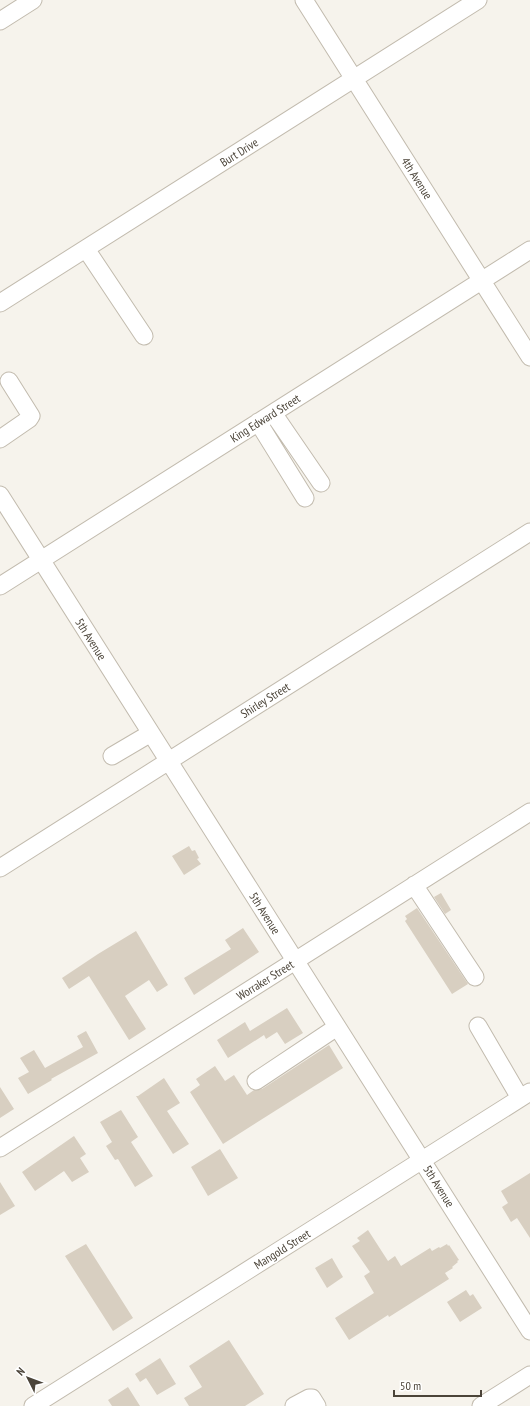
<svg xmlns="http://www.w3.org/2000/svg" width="530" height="1406" font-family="'PT Sans Narrow',sans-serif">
  <rect width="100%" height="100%" fill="#f6f3ec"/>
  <path fill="#d8cfc1" d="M189,846L192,851L195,850L199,858L197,859L201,864L184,875L172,856Z
    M441,893L451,910L445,914L434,897Z
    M417,908L468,984L452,994L405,921L407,919L405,916Z
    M243,928L259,952L194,995L184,978L231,949L225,940Z
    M136,931L168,985L157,992L149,980L125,996L146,1029L129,1040L89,976L69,989L62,978L98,954Z
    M287,1008L303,1033L285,1044L277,1032L266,1039L264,1035L228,1058L217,1040L245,1022L250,1031Z
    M86,1031L98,1053L51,1079L52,1080L28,1094L18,1078L29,1072L20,1058L34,1050L45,1068L83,1047L77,1036Z
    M329,1045L343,1068L223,1144L190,1092L200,1085L196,1079L215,1066L225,1081L234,1075L247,1095L254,1090L262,1089Z
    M164,1078L180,1103L167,1111L189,1144L173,1154L136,1096H138Z
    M0,1087L14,1109L0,1118Z
    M121,1110L138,1137L131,1142L153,1176L135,1187L118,1159L115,1160L106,1146L112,1142L100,1122Z
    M74,1136L86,1154L80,1158L89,1172L72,1182L64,1171L35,1191L22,1172Z
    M220,1149L238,1178L208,1196L191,1167Z
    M530,1173V1238L517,1218L511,1222L502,1207L508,1203L501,1191Z
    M0,1182L15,1206L0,1215Z
    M368,1230L388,1261L395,1256L401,1266L430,1248L432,1251L439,1247L440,1248L447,1244L448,1246L449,1245L459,1260L457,1261L458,1262L452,1267L453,1268L445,1273L449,1279L389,1317L388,1315L349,1340L335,1318L374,1293L364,1276L370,1272L352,1246L360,1241L357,1238Z
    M86,1244L133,1318L113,1331L65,1256Z
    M332,1258L343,1277L327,1288L315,1268Z
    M466,1290L470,1296L473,1294L482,1308L460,1322L447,1302Z
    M229,1340L264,1394L245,1406H189L184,1398L202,1387L189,1366Z
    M160,1358L176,1384L157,1395L146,1378L140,1382L135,1374Z
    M128,1387L140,1406H112L108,1400Z"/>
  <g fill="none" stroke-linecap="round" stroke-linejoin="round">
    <defs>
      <path id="minor" d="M304,0L530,357
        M0,21L33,0
        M86,249L144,336
        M0,303L478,0
        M273,413L321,483
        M258,422L305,498
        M0,439L29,419L31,416L9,381
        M0,495L530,1331
        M0,586L530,250
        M112,756L151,733
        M0,868L530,532
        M414,885L475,977
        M478,1026L520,1098
        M256,1081L337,1027
        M0,1148L530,812
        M33,1406L530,1092
        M294,1406L309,1398H312L317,1406
        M481,1406L530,1375"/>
    </defs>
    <use href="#minor" stroke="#c2bbae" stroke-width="19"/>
    <use href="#minor" stroke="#fff" stroke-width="17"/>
  </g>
  <g text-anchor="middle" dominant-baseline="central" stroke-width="3.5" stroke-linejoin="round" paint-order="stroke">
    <g font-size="12" fill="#4b4439" stroke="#fff">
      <text transform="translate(239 152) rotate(-32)">Burt Drive</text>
      <text transform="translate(417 178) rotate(58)">4th Avenue</text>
      <text transform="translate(265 418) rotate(-32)">King Edward Street</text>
      <text transform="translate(91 639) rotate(58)">5th Avenue</text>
      <text transform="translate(265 700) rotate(-32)">Shirley Street</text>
      <text transform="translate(265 913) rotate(58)">5th Avenue</text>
      <text transform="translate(265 980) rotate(-32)">Worraker Street</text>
      <text transform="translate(439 1186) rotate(58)">5th Avenue</text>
      <text transform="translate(282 1249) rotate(-32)">Mangold Street</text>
    </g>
  </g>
  <g transform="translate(28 1378) rotate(312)" stroke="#ffffff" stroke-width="3" paint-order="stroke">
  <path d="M0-3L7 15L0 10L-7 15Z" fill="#4b4439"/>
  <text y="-6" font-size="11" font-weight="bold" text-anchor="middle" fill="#4b4439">N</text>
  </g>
  <path d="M394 1390v6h87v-6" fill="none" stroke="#4b4439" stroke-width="2"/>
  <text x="400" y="1390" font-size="12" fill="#4b4439" stroke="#ffffff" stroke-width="3" paint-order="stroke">50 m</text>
</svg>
